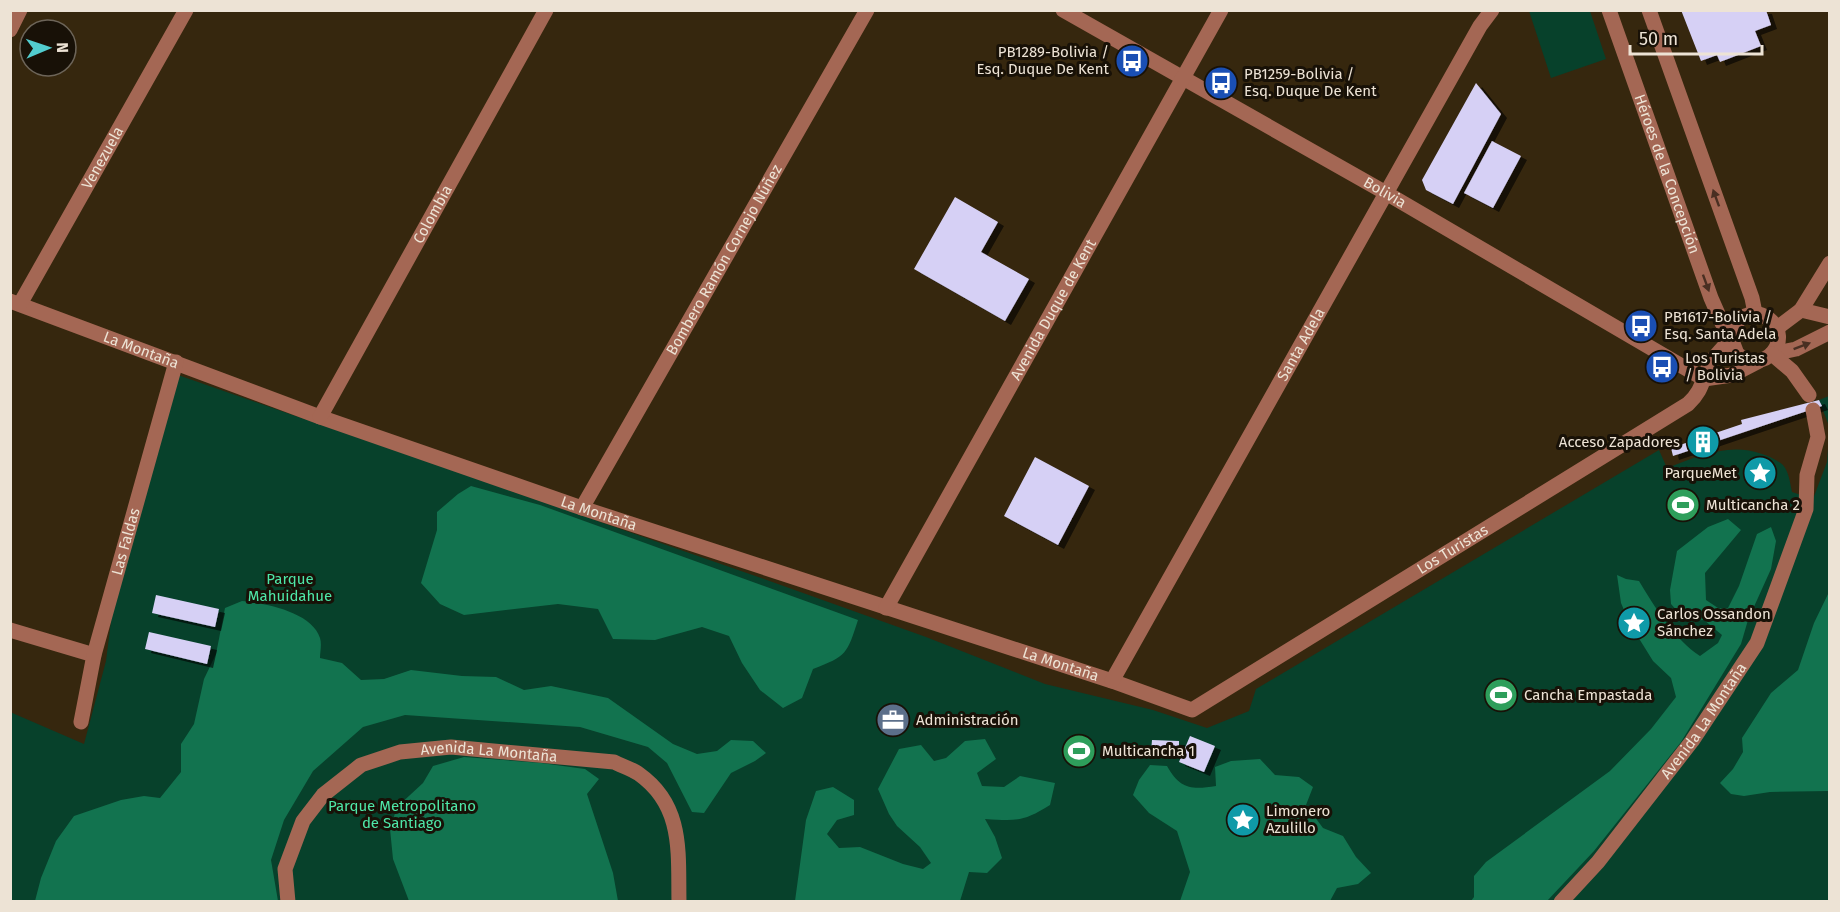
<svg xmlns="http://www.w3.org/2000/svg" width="1840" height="912" font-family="'Fira Sans',sans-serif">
  <defs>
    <filter id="shadow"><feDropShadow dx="6" dy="4" stdDeviation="0" flood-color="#0009"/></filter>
  </defs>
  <rect width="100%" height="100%" fill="#36270e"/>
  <path fill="#07412b" d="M1529,11H1590L1606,59L1551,78Z
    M178,375L764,579L926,637L1045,684L1153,710L1207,728L1249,711L1256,689L1659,450L1667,468C1698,456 1730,442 1762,454C1769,456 1777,460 1783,465C1789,472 1790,483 1792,492L1813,499L1827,462L1829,436V901H11L10,712L84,744L106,661L112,613Z
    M1829,396V426L1819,400Z"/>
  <path fill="#12734f" d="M471,486L540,505L858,620C847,654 847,656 813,669L802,698L783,708L760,690L742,663L729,636L702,627L655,640L613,639L598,609L558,604L464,615L440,604L421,583L437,530V512L458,494Z
    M1728,519L1741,530L1705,573L1706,600L1718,608H1728L1739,586L1757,534L1771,527L1776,541L1771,569L1748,620L1741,644L1681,742L1594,851L1547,901H1471L1474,897V876L1486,862L1610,771L1651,729L1676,697L1671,678L1653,661L1630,624L1621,603L1617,575L1626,579L1639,581C1654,606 1675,640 1700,656L1718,643L1722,635L1704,620L1686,621L1671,604L1670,590L1677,551L1708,527Z
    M1829,592V791L1770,792L1744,796L1731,794L1720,783L1733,769L1743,752L1742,738L1771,693L1798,670L1814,623Z
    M242,601C265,603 312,612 320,638C322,644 320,652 320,658L342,663L361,680L384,679L411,670L462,676L496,677L524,690L551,686L608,698L673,744L697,754L717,751L731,740L753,741L766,753L755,761L731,773L704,813L692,812L667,763L648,747L580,727L405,715L363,727L313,771L284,820L271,860L278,901H35L41,878L56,841L74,816L121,800L144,796L160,798L181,772V744L194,724L204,679L216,654L225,608Z
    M985,739L996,759L977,773L982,786L1004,787L1020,776L1055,783L1050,805C1023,822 1016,821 985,819L995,837L1002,858L987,873L969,872L960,901H795L806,820L816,791L833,787L854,800V815L837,820L827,834L839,848L860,847L903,864L923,869L931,863L920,847L897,826L889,814L878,789L899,749L921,745L934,761L946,758L965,741Z
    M464,757L541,763L585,769L599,779L587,794L613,873L618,901H409L393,859L390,829L397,807L423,783L433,766Z
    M1260,759L1275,775L1299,777L1313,787L1306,805L1323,828L1343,836L1356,857L1371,873L1358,884L1337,888L1330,901H1180L1190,872L1177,831L1149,813L1133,795L1139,780L1150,765L1167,766C1180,789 1191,790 1216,786L1215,767L1231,761Z"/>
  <path fill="#d6d0f5" filter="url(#shadow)" d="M1681,10H1766L1771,25L1755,31L1761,46L1720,62L1717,55L1701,61Z
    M1476,83L1501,114L1453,204L1426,190L1422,180Z
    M1492,141L1521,156L1493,208L1464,193Z
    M955,197L998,222L981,252L1029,279L1005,321L914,269Z
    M1819,400L1822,406L1673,456L1671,448L1742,424L1741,420Z
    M1035,457L1089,486L1058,545L1004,516Z
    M156,595L219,609L215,627L152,613Z
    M149,632L211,646L207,664L145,649Z
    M1190,736L1215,746L1204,772L1179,762Z
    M1152,740L1179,741V752H1151Z"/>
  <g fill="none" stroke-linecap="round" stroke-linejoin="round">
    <g stroke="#a46754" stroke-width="15">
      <path id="s1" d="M1063,10L1386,193L1704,379"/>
      <path id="s2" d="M1609,10L1711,298L1722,323L1731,333"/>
      <path d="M1649,10L1752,298L1755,313"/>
      <path d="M10,30L20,10"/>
      <path id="s3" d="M10,301L320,417L582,508L1112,681L1192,710L1688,404C1705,388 1701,378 1712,361C1717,353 1725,347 1729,339C1735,329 1734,319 1748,315C1755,312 1763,314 1769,319C1794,339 1765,376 1737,354L1731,338"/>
      <path id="s4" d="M20,304L186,10"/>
      <path d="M1801,310L1830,317"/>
      <path d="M1777,328L1801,310L1830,263"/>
      <path d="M1772,354L1796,349L1830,332"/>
      <path d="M1772,354L1792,371L1809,395"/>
      <path d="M1704,379L1732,375L1759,361"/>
      <path id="s5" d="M320,417L546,10"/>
      <path id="s6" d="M582,508L867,10"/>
      <path id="s7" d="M886,608L1221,10"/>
      <path d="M10,630L94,655"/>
      <path id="s8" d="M1112,681L1480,26L1492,10"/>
      <path id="s9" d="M81,722L94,655L176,362"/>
      <path id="s10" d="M288,902L285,869L303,821L323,795L361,765L400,752L451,747L614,762C622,766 632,769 639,774C684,806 678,853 679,902"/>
      <path id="s11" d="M1561,902L1598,862L1692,741L1757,643L1806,509L1807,475L1818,437L1813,410"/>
    </g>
  </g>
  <defs><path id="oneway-solid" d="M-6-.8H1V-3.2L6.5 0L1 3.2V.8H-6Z" transform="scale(1.5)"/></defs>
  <g fill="#492f22">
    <use href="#oneway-solid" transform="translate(1716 198) rotate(-110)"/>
    <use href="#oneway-solid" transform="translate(1706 283) rotate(70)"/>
    <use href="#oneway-solid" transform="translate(1802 346) rotate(-21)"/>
  </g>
  <defs>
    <symbol id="bus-disc" viewBox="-11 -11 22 22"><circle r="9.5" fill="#1a4fb4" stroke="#181107"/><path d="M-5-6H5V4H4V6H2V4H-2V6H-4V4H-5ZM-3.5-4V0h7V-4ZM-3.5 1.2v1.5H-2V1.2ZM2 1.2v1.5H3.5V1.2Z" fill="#fff"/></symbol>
    <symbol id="building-disc" viewBox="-11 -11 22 22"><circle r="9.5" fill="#0f9aa8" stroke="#181107"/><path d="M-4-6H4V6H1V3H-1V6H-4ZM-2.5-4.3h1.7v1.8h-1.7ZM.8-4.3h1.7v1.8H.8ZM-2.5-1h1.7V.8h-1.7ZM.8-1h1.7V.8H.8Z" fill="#fff"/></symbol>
    <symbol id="sight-disc" viewBox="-11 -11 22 22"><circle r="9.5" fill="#0f9aa8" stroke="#181107"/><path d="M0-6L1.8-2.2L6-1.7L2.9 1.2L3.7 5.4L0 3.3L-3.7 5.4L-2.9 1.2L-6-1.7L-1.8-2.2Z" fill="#fff"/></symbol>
    <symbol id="stadium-disc" viewBox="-11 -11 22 22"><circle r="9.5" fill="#2e9e5b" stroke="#181107"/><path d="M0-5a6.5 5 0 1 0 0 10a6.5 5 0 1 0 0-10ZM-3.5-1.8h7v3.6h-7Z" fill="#fff"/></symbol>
    <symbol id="office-disc" viewBox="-11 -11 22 22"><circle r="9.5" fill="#5c6f8a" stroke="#181107"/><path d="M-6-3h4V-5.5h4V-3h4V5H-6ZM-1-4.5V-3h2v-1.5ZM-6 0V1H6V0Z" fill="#fff"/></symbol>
  </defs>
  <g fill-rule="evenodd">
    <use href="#bus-disc" x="1113" y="42" width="38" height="38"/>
    <use href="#bus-disc" x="1202" y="64" width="38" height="38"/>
    <use href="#bus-disc" x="1622" y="307" width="38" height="38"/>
    <use href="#bus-disc" x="1643" y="348" width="38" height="38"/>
    <use href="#building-disc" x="1684" y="423" width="38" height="38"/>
    <use href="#sight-disc" x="1741" y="454" width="38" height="38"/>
    <use href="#stadium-disc" x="1664" y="486" width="38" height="38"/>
    <use href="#sight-disc" x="1615" y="604" width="38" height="38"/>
    <use href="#stadium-disc" x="1482" y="676" width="38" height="38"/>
    <use href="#office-disc" x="874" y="701" width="38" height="38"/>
    <use href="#stadium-disc" x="1060" y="732" width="38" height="38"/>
    <use href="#sight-disc" x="1224" y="801" width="38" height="38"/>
  </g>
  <g text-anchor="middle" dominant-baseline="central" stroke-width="6" stroke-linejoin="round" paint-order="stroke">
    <g font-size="15" fill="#ede3d5" stroke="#181107" text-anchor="start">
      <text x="1109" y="52" text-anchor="end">PB1289-Bolivia /<tspan x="1109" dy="17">Esq. Duque De Kent</tspan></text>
      <text x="1244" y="74">PB1259-Bolivia /<tspan x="1244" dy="17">Esq. Duque De Kent</tspan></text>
      <text x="1664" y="317">PB1617-Bolivia /<tspan x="1664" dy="17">Esq. Santa Adela</tspan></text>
      <text x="1685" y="358">Los Turistas<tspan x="1685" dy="17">/ Bolivia</tspan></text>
      <text x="1680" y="442" text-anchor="end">Acceso Zapadores</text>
      <text x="1737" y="473" text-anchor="end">ParqueMet</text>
      <text x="1706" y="505">Multicancha 2</text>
      <text x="1657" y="614">Carlos Ossandon<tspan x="1657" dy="17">Sánchez</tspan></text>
      <text x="1524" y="695">Cancha Empastada</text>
      <text x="916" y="720">Administración</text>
      <text x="1102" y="751">Multicancha 1</text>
      <text x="1266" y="811">Limonero<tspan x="1266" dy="17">Azulillo</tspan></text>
    </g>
    <g font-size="15" fill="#ede3d5" stroke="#181107">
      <text stroke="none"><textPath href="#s4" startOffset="168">Venezuela</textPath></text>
      <text stroke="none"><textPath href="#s2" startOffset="174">Héroes de la Concepción</textPath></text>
      <text stroke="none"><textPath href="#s1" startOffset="370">Bolivia</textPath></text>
      <text stroke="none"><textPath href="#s5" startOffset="232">Colombia</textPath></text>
      <text stroke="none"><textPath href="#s6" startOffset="286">Bombero Ramón Cornejo Núñez</textPath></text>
      <text stroke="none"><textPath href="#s7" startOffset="342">Avenida Duque de Kent</textPath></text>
      <text stroke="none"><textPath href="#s8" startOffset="386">Santa Adela</textPath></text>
      <text stroke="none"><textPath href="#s3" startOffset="140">La Montaña</textPath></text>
      <text stroke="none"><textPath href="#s3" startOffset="626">La Montaña</textPath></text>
      <text stroke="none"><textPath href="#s9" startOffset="186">Las Faldas</textPath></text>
      <text stroke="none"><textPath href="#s3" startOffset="1557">Los Turistas</textPath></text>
      <text stroke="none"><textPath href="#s3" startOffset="1112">La Montaña</textPath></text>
      <text stroke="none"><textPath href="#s11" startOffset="231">Avenida La Montaña</textPath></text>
      <text stroke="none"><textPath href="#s10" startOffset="296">Avenida La Montaña</textPath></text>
    </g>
    <g font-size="15" fill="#4ee7a8" stroke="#181107">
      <text x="290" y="579">Parque<tspan x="290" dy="17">Mahuidahue</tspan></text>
      <text x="402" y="806">Parque Metropolitano<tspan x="402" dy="17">de Santiago</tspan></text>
    </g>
  </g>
  <rect width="1840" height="912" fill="none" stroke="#ede3d5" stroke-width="24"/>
  <g transform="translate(48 48) rotate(88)"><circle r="28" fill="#181107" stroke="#6d6559" stroke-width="1.5"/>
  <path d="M0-4.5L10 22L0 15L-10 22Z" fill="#52cdcf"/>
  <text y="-9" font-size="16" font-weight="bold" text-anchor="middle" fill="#ede3d5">N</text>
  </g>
  <path d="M1630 45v9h132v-9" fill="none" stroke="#ede3d5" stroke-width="3"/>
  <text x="1639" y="45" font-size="18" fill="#ede3d5" stroke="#181107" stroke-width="4.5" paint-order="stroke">50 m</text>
</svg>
